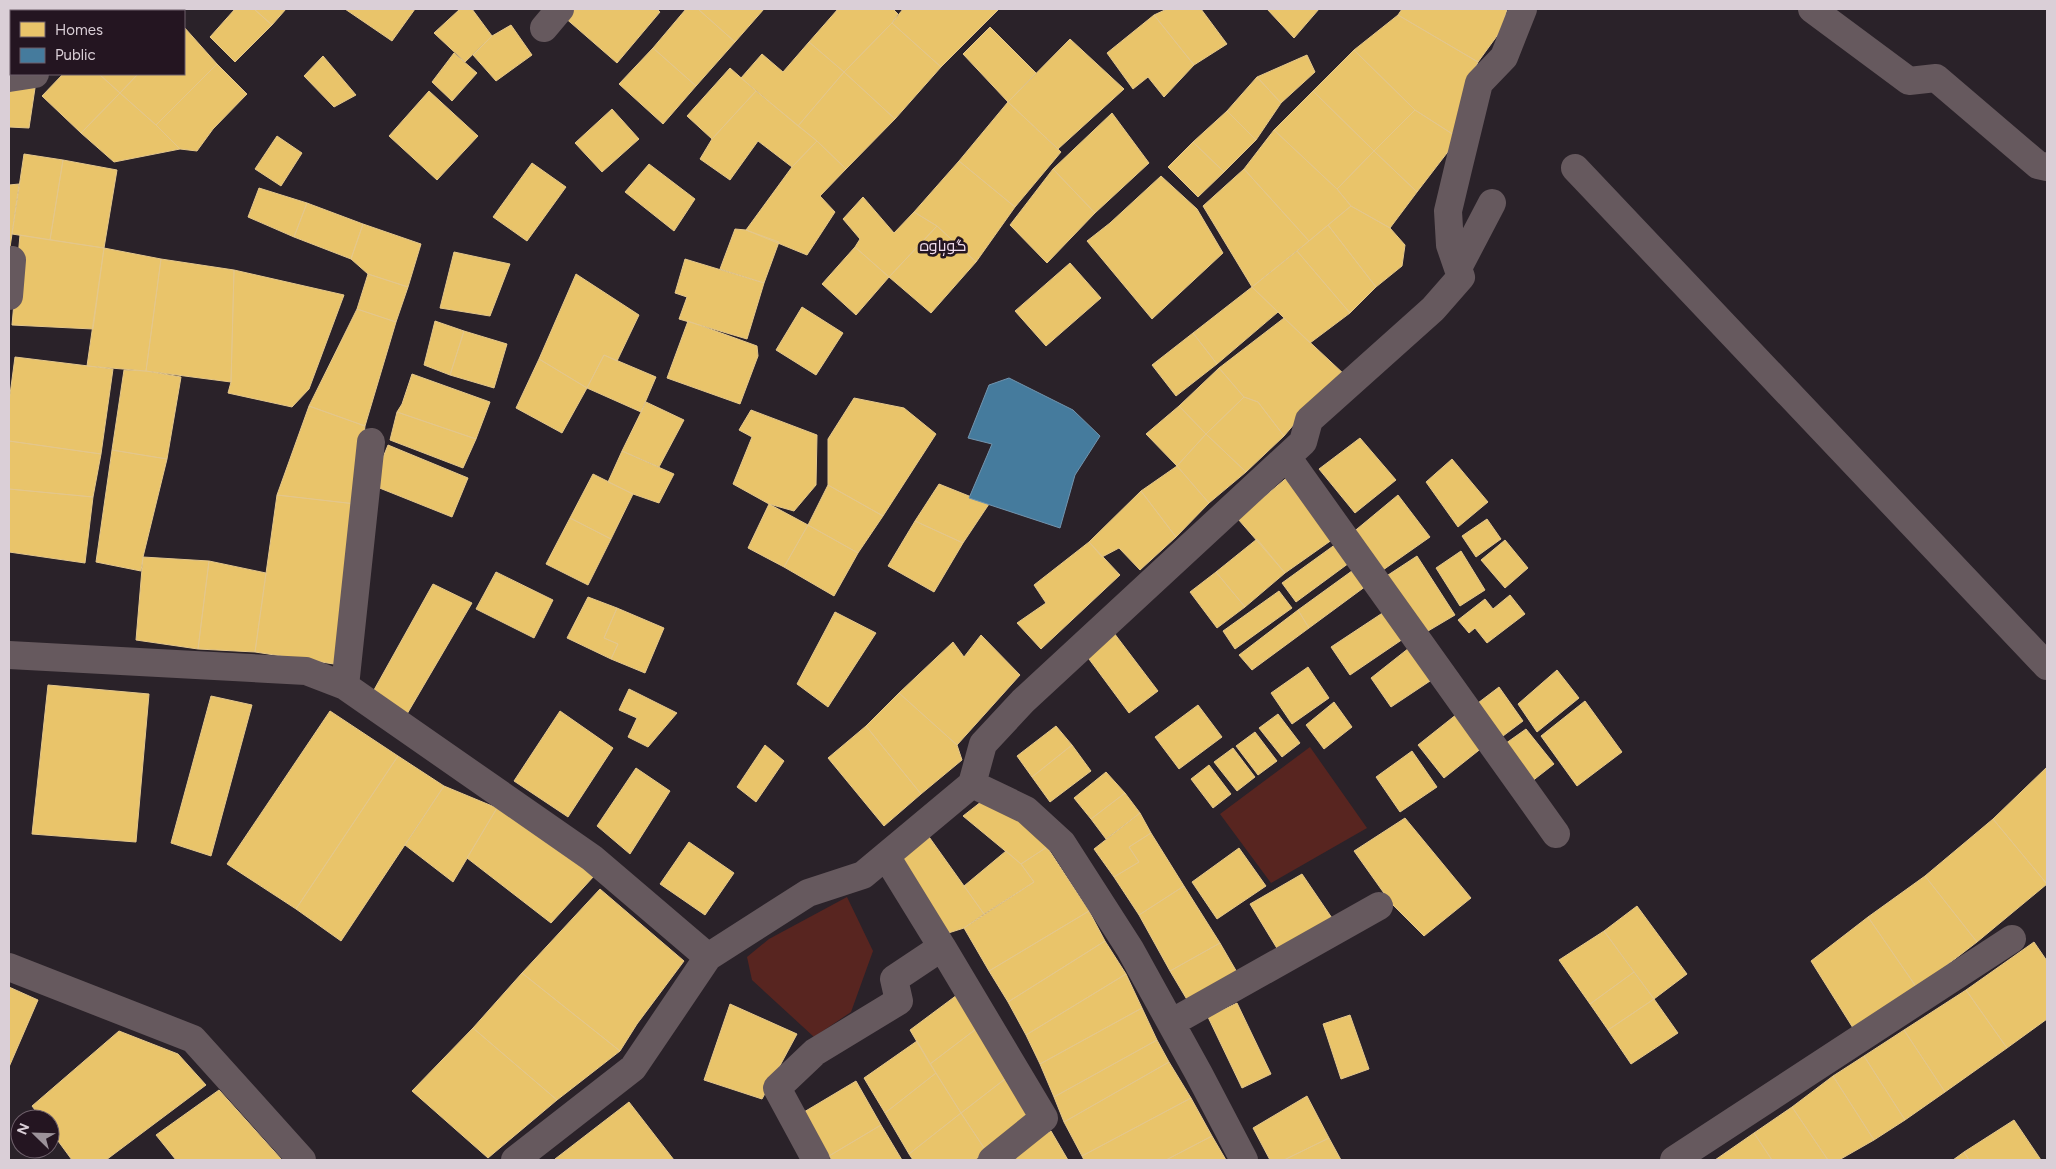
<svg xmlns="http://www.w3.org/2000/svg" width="2056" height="1169" font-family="Figtree,Cairo,sans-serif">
  <rect width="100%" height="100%" fill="#2a2229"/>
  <path fill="#582520" d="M1310,747L1367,828L1271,883L1220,814Z
    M847,897L873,951L851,1012L814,1037L752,980L747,957L769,939Z"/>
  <path fill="#e9c46a" stroke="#e4c78b" d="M9,9H30L31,11H11V63H9Z
    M103,9H166L169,11H103Z
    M235,9H254L272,25L235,62L210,37Z
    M254,9H286L272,25Z
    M345,9H415L392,41Z
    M460,9H472L492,36L465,62L434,33Z
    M569,9H657L660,12L617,63L563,16Z
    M686,9H698L735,42L696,86L653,48Z
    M698,9H764L735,42Z
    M838,9H893L898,14L892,23L844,72L809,42Z
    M903,9H999L941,67L892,23Z
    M1167,9H1201L1227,44L1194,65L1154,15Z
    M1267,9H1319L1294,38Z
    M1402,9H1507L1502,29L1478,62L1398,15Z
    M1154,15L1194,65L1164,97L1148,77L1133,89L1107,53Z
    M1398,15L1478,62L1465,91L1454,135L1415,110L1354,50Z
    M892,23L941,67L895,119L844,72Z
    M511,25L532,55L496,81L473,55L492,36Z
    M184,27L217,64L156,125L120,93L138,74H184Z
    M990,27L1036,73L1008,102L963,54Z
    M1070,39L1124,89L1058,149L1008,102Z
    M809,42L844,72L798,126L741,78L762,54L783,72Z
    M653,48L696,86L663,124L619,84Z
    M1354,50L1415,110L1374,151L1313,91Z
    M454,53L477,73L452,101L432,82Z
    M1307,55L1315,72L1281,103L1257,77Z
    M323,56L356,95L334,107L304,76Z
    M217,64L247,94L213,129L197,151L180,149L156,125Z
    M730,68L756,91L712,139L687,116Z
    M844,72L895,119L846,169L817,141L798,126Z
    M63,74H99L120,93L81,133L42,96Z
    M99,74H138L120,93Z
    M1257,77L1281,103L1256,140L1227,111Z
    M9,87L35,88L29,128L9,127Z
    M429,91L478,136L437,180L389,136Z
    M756,91L817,141L792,167L758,141L730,180L700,159L712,139Z
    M1313,91L1374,151L1337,189L1274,130Z
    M120,93L156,125L180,149L114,162L81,133Z
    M1008,102L1061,152L1015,207L959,161Z
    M612,109L639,139L602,172L575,143Z
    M1415,110L1454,135L1450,149L1417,192L1374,151Z
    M1227,111L1256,140L1224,172L1193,142Z
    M1112,113L1149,163L1095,213L1053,169Z
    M1274,130L1337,189L1351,206L1309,241L1244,169Z
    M277,136L302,153L281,186L255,169Z
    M817,141L846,169L820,196L835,212L807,255L746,230L792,167Z
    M1193,142L1224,172L1198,197L1168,167Z
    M1374,151L1417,192L1390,228L1351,206L1337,189Z
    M24,154L63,160L50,240L12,234Z
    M63,160L117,170L104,248L50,240Z
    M959,161L1015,207L976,262L937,226L914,212Z
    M532,163L566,187L527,241L493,217Z
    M649,164L695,199L674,231L625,192Z
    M1053,169L1095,213L1047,263L1010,225Z
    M1244,169L1309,241L1252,287L1203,206Z
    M1161,176L1197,209L1223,253L1152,319L1087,241L1110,223Z
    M19,184L12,234L9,254V185Z
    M259,188L307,203L294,237L248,217Z
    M863,197L894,233L914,212L937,226L889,277L855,247L860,239L843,219Z
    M307,203L363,224L351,259L294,237Z
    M1351,206L1390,228L1405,245L1402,266L1376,287L1328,225Z
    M363,224L421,244L408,287L368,274L351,259Z
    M1328,225L1376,287L1350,313L1297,251Z
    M937,226L976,262L931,313L889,277Z
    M735,229L746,230L779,242L764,283L720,269Z
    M20,235L104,248L93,329L12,325Z
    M855,247L889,277L856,315L822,284Z
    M104,248L161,259L146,371L87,366Z
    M1297,251L1350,313L1310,343L1252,287Z
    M454,252L510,264L490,316L440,308Z
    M161,259L234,270L231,382L146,371Z
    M685,259L764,283L747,339L679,319L687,297L675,293Z
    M1070,263L1101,298L1046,346L1015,311Z
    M234,270L344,295L309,389L292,407L228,393L231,382Z
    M368,274L408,287L396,322L357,309Z
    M576,274L639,315L617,361L604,355L587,388L539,359Z
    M1252,287L1278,312L1217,364L1193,333Z
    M802,307L843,333L816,375L776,350Z
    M357,309L396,322L365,426L309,406Z
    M1284,318L1346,376L1301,416L1284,436L1258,402L1244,397L1219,368Z
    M435,321L464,331L450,375L424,365Z
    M688,321L757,346L758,356L740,404L667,378Z
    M464,331L507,344L494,388L450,375Z
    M1193,333L1217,364L1176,396L1152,365Z
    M604,355L656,377L641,412L587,388Z
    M15,357L113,369L101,454L9,441V402Z
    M539,359L587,388L562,433L516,408Z
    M1219,368L1244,397L1206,434L1179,406Z
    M124,370L146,371L181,377L167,459L112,450Z
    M412,374L490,402L476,439L397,412L402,404Z
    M1244,397L1258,402L1284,436L1246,472L1206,434Z
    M854,398L904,408L936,434L883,516L828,485V439Z
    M646,402L684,420L659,467L622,451Z
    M309,406L365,426L356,504L277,495Z
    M1179,406L1206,434L1177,466L1146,434Z
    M751,410L817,435L816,485L794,511L769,504L733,484L752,437L739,430Z
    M397,412L476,439L463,468L390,440Z
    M1206,434L1246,472L1209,503L1177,466Z
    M1360,438L1396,480L1355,513L1319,469Z
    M9,441L101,454L93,497L9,489Z
    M388,445L468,478L452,517L372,485Z
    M112,450L167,459L143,557L141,571L96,562Z
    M622,451L674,474L659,503L633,494L608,482Z
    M1452,459L1488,502L1458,527L1426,482Z
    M1177,466L1209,503L1176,537L1141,491Z
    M593,474L633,494L611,539L570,518Z
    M1290,475L1336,537L1285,573L1238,519Z
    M939,484L989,504L963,543L915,521Z
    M828,485L883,516L858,553L808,525Z
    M9,489L93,497L85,563L9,552Z
    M1141,491L1176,537L1140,570L1119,548L1102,557L1089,542Z
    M277,495L356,504L334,664L255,652Z
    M1398,495L1430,537L1383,570L1351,534Z
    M769,504L808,525L784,567L748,548Z
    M570,518L611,539L588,585L546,564Z
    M1487,519L1501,539L1476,557L1462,536Z
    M915,521L963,543L934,592L888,566Z
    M808,525L858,553L834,596L784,567Z
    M1257,539L1285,573L1245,607L1216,572Z
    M1505,540L1528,568L1505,588L1481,560Z
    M1089,542L1120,575L1041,649L1017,623L1046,603L1034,585Z
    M1336,544L1349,563L1296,602L1282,583Z
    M1461,551L1485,590L1460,606L1436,568Z
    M1417,556L1455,615L1423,634L1385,577Z
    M143,557L209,561L198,649L136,640Z
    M209,561L266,573L255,652L198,649Z
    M1356,568L1366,586L1309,628L1298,610Z
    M496,572L553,600L534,638L476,609Z
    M1216,572L1245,607L1217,628L1190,592Z
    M433,584L472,603L407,714L374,690Z
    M1279,591L1292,608L1235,649L1223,631Z
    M1510,595L1525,614L1487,643L1475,628L1469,633L1458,620L1485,599L1493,609Z
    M588,597L617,608L604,638L618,644L611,659L567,638Z
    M617,608L664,628L645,673L611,659L618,644L604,638Z
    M1298,610L1309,628L1252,670L1239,655Z
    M835,612L876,633L828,707L797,684Z
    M1384,612L1403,639L1350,675L1331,647Z
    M1114,633L1158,691L1129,713L1086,655Z
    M981,635L1020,675L957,745L899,693L953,642L964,657Z
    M1409,648L1430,681L1391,707L1371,678Z
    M1308,667L1329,698L1292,724L1271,693Z
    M1557,670L1579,698L1537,732L1518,704Z
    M48,685L149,694L136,842L32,834Z
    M1499,687L1523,721L1499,739L1474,706Z
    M629,689L677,713L648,747L628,737L637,718L619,710Z
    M899,693L957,745L962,760L921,794L866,726Z
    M211,696L252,705L211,856L171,843Z
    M1585,701L1622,752L1577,786L1541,736Z
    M1334,702L1352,727L1324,749L1306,725Z
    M1198,705L1222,737L1179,769L1155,737Z
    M330,711L398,756L296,909L227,864Z
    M560,711L613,748L568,817L514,781Z
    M1278,714L1300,743L1282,757L1259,728Z
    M1457,714L1483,747L1444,778L1418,745Z
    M866,726L921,794L884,826L828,758Z
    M1056,726L1072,745L1032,777L1017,756Z
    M1526,729L1554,764L1531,782L1502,746Z
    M1255,732L1277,761L1258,775L1236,746Z
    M765,745L784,761L756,802L737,787Z
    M1072,745L1091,771L1050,802L1032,777Z
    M1233,748L1255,777L1237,791L1214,762Z
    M1412,751L1437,787L1400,812L1376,777Z
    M398,756L444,786L341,941L296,909Z
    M1209,765L1231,794L1213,808L1191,779Z
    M2047,767V884L1993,819Z
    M636,768L670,791L630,854L597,826Z
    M1106,772L1125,793L1091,819L1074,798Z
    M444,786L497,808L453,882L405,845Z
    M1125,793L1140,813L1106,839L1091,819Z
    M986,798L1023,818L1047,847L1021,864L963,816Z
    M497,808L594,876L551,923L467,858Z
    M1140,813L1151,833L1129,847L1139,862L1114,877L1094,849Z
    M1405,818L1471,898L1424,936L1391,903L1354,851Z
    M1993,819L2047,884L1977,942L1925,876Z
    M1151,833L1184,886L1139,915L1114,877L1139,862L1129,847Z
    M927,834L984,914L964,928L942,935L898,860Z
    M689,842L734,873L705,915L660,884Z
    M1047,847L1089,911L989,971L964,928L1034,882L1021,864Z
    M1239,848L1266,886L1217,919L1192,882Z
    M1006,851L1021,864L1034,882L984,914L964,886Z
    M1302,874L1334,921L1278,950L1250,904Z
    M1925,876L1977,942L1917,988L1868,917Z
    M1184,886L1220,943L1170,971L1139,915Z
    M600,889L684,961L637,1024L620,1051L522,973Z
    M1637,906L1687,974L1654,999L1604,931Z
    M1089,911L1105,941L1008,1002L989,971Z
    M1868,917L1917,988L1853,1028L1811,961Z
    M1604,931L1634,972L1590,1004L1559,960Z
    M1105,941L1126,974L1026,1035L1008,1002Z
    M2034,942L2047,961V1019L2007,1048L1966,990Z
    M1220,943L1238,974L1189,1003L1170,971Z
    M1634,972L1654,999L1608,1030L1590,1004Z
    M522,973L620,1051L557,1100L473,1028Z
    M1126,974L1142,1008L1040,1064L1026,1035Z
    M9,987L38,1000L9,1067Z
    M1966,990L2007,1048L1945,1092L1904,1030Z
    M957,995L976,1029L930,1064L910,1030Z
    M1654,999L1678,1033L1631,1064L1608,1030Z
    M1237,1003L1271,1074L1242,1088L1208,1017Z
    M730,1004L797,1034L762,1099L704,1080Z
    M1142,1008L1157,1040L1054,1097L1040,1064Z
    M1350,1015L1369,1069L1341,1079L1323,1024Z
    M473,1028L557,1100L488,1158L412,1091Z
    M976,1029L1005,1079L961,1113L930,1064Z
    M1904,1030L1945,1092L1905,1120L1864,1056Z
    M119,1031L178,1054L206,1085L106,1160H72L50,1130V1119H42L32,1106Z
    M1157,1040L1169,1062L1064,1122L1054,1097Z
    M917,1041L936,1073L885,1113L864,1078Z
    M1864,1056L1905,1120L1874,1140L1833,1076Z
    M1169,1062L1191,1098L1082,1156L1064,1122Z
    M936,1073L961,1113L909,1154L885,1113Z
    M1833,1076L1874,1140L1839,1160H1828L1792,1107Z
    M1005,1079L1029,1115L986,1151L961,1113Z
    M856,1081L881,1125L829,1156L804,1112Z
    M219,1090L282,1160H176L156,1135Z
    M1307,1096L1329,1138L1284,1160H1270L1253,1128Z
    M1191,1098L1212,1136L1166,1160H1084L1082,1156Z
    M629,1102L674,1160H556L555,1159Z
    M1792,1107L1828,1160H1772L1754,1133Z
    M961,1113L986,1151L975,1160H913L909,1154Z
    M2014,1120L2041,1160H1969L1964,1152Z
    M881,1125L902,1160H832L829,1156Z
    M1051,1131L1068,1160H1002Z
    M1754,1133L1772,1160H1715Z
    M1212,1136L1226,1160H1166Z
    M1329,1138L1341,1160H1284Z
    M1964,1152L1969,1160H1953Z"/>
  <path fill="#457b9d" stroke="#7294ae" d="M1009,378L1073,410L1100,436L1075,475L1060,528L969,498L992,444L968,438L989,385Z"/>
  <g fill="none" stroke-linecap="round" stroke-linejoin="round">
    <path stroke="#66595e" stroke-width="28" d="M1812,9L1909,81L1936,78L2038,165L2047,167
      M90,11L92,9
      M544,28L560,9
      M9,78L35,74
      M1575,168L2047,666
      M1458,268L1492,203
      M9,296L12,260
      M1287,457L1556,834
      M9,655L306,671L345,686L592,858L708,957L633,1068L515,1160
      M345,686L371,442
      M972,784L1026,810L1062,843L1130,949L1199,1074L1244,1160
      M942,947L1044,1118L992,1160
      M708,957L808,893L863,875L972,784L983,744L1023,701L1303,442L1309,420L1433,309L1461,277L1450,245L1448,211L1458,169L1479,83L1504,57L1523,9
      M9,967L193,1039L302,1160
      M1171,1023L1379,906
      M816,1160L777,1088L815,1052L899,1001L894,979L942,947L886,856
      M1674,1160L2012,939"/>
  </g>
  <g text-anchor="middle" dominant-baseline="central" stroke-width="5" stroke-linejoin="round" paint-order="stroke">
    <g font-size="16" fill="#f0dbeb" stroke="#241521">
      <text x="943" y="245">گوہاوہ</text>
    </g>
  </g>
  <rect width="2056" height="1169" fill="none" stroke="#dacfd7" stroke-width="20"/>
  <rect x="10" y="10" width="175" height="65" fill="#241521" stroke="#6d5f6a"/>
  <rect x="20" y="22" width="25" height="15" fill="#e9c46a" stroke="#6d5f6a"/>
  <text x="55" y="35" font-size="15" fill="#dacfd7">Homes</text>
  <rect x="20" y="48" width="25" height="15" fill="#457b9d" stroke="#6d5f6a"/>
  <text x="55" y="60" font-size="15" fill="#dacfd7">Public</text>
  <g transform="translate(35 1134) rotate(293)"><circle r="24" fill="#241521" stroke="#6d5f6a"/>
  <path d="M0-4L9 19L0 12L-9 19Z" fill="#9c929a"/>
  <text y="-8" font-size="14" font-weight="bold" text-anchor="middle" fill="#dacfd7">N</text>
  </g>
</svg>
